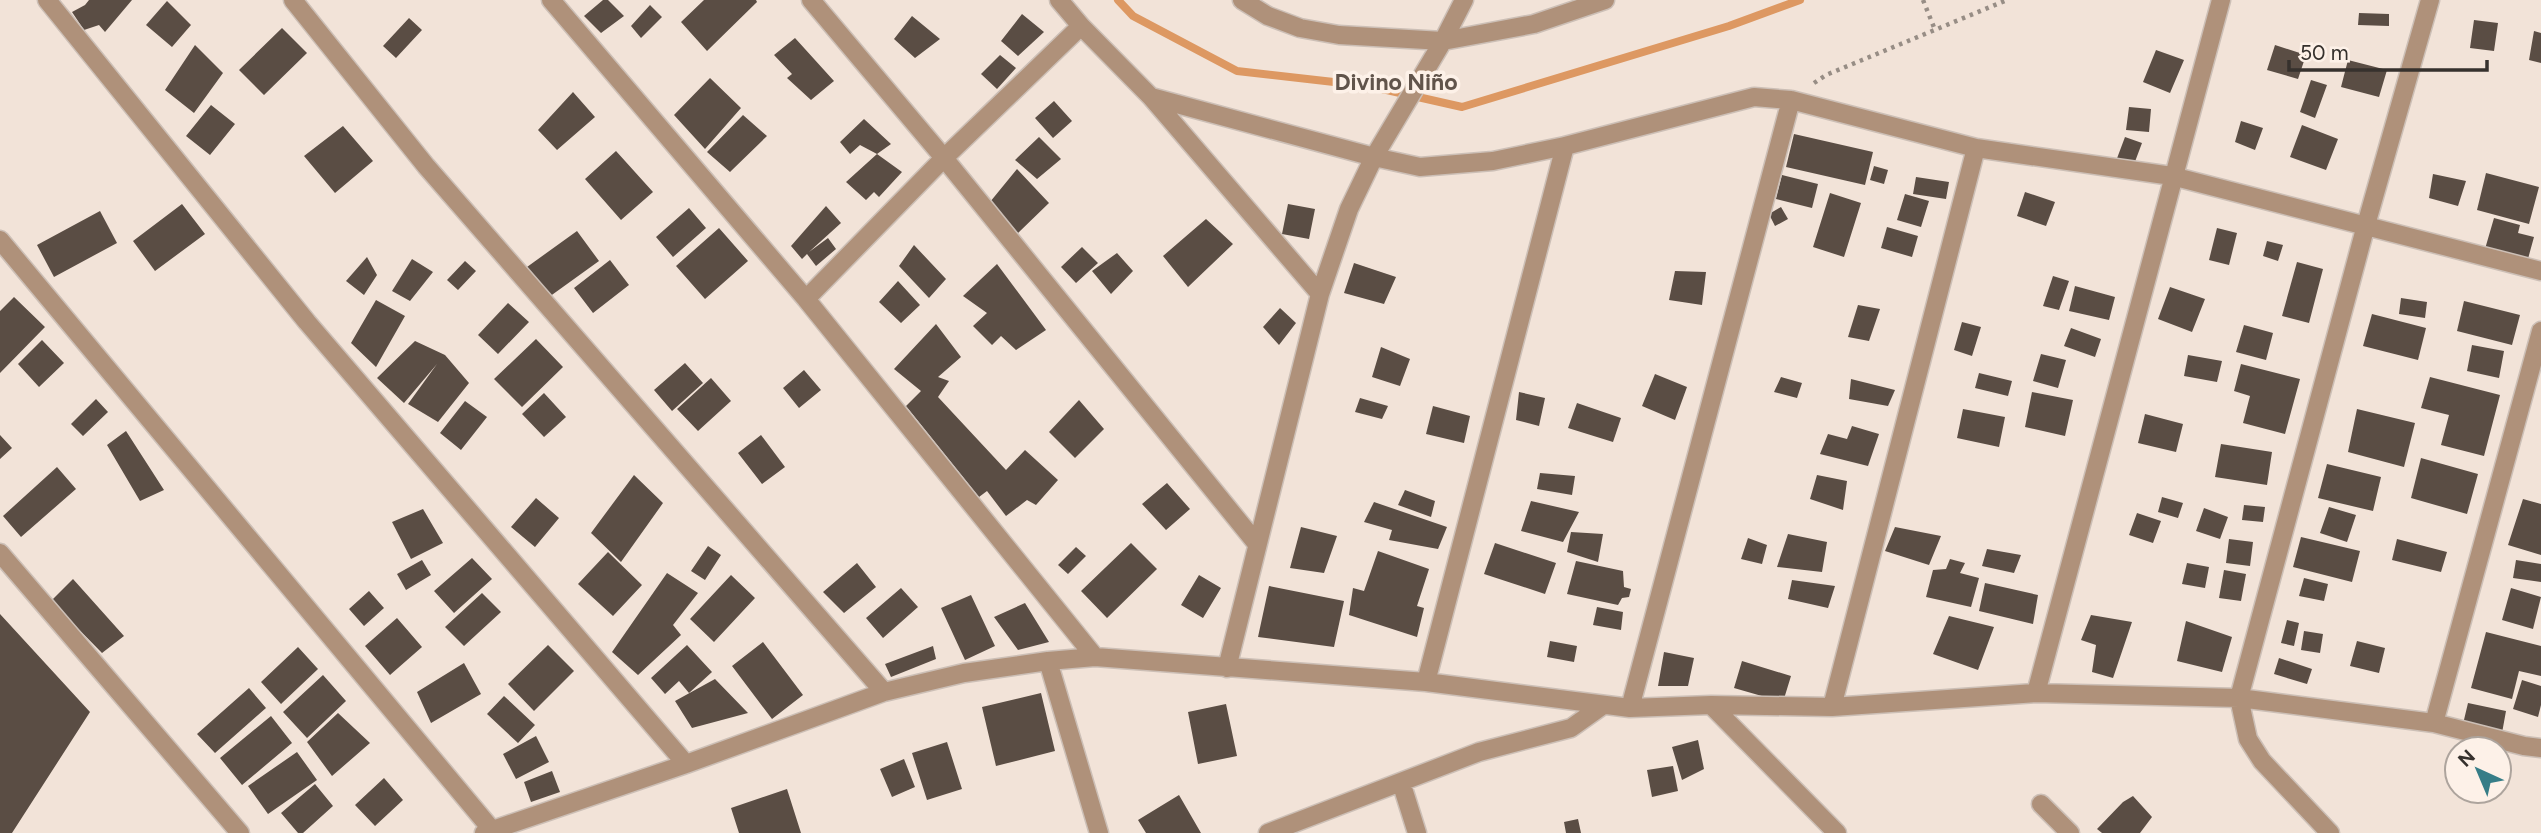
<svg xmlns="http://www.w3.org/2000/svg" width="2541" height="833" font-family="Figtree,sans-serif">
  <rect width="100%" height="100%" fill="#f2e3d8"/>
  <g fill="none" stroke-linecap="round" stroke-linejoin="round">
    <path stroke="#dd9862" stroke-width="8" d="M1118,0L1133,16L1237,71L1369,86L1462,107L1729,26L1800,0"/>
  </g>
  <path fill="#5a4d44" d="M89,0H132L105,32L99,25L84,30L72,12L85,5Z
    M603,0H608L624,16L601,33L584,16Z
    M704,0H756L757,2L707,51L681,22Z
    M167,1L191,25L172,47L146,25Z
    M650,5L662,17L641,38L631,26Z
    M2359,13L2389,14V26L2358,25Z
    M1022,14L1044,32L1018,56L1001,41Z
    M912,16L940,39L915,58L894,39Z
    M409,18L422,30L396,58L383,46Z
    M2474,20L2498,23L2494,51L2470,48Z
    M282,28L307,53L264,95L239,70Z
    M2534,31L2541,33V63L2529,60Z
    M795,38L834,81L811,100L787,78L792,74L774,55Z
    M195,45L223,73L194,113L165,90Z
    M2275,45L2306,55L2298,79L2267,70Z
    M2156,50L2184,60L2170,93L2143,82Z
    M1000,55L1016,68L997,89L981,74Z
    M2348,60L2387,70L2379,97L2341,87Z
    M710,78L741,108L705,149L674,115Z
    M2311,80L2327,85L2315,118L2300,112Z
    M573,92L595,117L557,150L538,130Z
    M1054,101L1072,121L1053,138L1035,118Z
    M211,105L235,124L210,155L186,136Z
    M2129,107L2151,109L2149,132L2126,130Z
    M743,115L767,136L730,172L707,152Z
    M864,119L891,144L877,154L860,145L850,154L840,142Z
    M2241,121L2263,128L2255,150L2235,142Z
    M2302,125L2338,139L2326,170L2290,157Z
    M343,126L373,161L335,193L304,156Z
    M1794,134L1873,152L1865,185L1786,167Z
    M1039,137L1061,159L1037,179L1015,160Z
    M2125,137L2142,143L2133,167L2116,161Z
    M616,151L653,192L621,220L585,179Z
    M877,154L902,172L879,197L874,192L866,200L846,182Z
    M1874,166L1888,170L1884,184L1870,180Z
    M1017,169L1049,203L1018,233L990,202Z
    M2486,173L2539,187L2529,224L2477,210Z
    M2433,174L2466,181L2458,206L2429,198Z
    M1782,175L1818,184L1812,208L1776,199Z
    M1916,177L1949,182L1946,199L1913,194Z
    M2025,192L2055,202L2046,226L2017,216Z
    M1830,193L1861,203L1844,257L1813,247Z
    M1905,194L1929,201L1921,227L1897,220Z
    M182,204L205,234L155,271L133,241Z
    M1288,204L1315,209L1309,239L1282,234Z
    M826,206L841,223L809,252L828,238L836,249L816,266L807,254L802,259L791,246Z
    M1781,207L1788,219L1775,226L1769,214Z
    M689,208L706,228L673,257L656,237Z
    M100,211L117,243L54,277L37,245Z
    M2494,218L2520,225L2518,233L2534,237L2526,266L2485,249Z
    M1206,219L1233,244L1188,287L1163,256Z
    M1887,227L1918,236L1912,257L1881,248Z
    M719,228L748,261L705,299L676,266Z
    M2217,228L2237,233L2229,265L2209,260Z
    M577,231L599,261L549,297L527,267Z
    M2267,241L2283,245L2278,261L2263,256Z
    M914,245L946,279L929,298L899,266Z
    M1082,247L1098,263L1076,283L1061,267Z
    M1117,253L1133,271L1111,294L1092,271Z
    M367,257L377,275L364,295L346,281Z
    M412,259L433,272L410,301L392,291Z
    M610,260L629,285L593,313L574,288Z
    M465,261L476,271L458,290L447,280Z
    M2297,262L2323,269L2309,323L2282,316Z
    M1354,263L1396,277L1384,304L1344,293Z
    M997,264L1046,330L1016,350L1001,336L992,345L973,326L987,313L963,296Z
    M1675,271L1706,272L1702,305L1669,300Z
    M2053,276L2069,281L2059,310L2043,306Z
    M898,281L920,305L901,323L879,302Z
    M2075,286L2115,297L2109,320L2069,311Z
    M2170,287L2205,299L2192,332L2158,319Z
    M14,297L45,327L0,373V311Z
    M2401,298L2427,302L2425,318L2399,314Z
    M376,300L405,316L376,367L351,343Z
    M2464,301L2520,315L2512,345L2457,331Z
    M508,303L529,322L498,354L478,335Z
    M1858,305L1880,309L1869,341L1848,337Z
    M1280,308L1296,323L1279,345L1263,327Z
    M2372,314L2426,328L2418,360L2363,346Z
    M1962,322L1981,327L1972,356L1954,350Z
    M936,324L961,357L938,377L949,381L938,397L1006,470L1025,450L1058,480L1036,505L1027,500L1006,516L987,491L979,497L906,406L921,391L894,369Z
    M2244,325L2273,333L2266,360L2236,352Z
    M2071,328L2101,339L2095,357L2064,346Z
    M536,339L563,367L522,407L494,379Z
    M42,340L64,363L39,387L18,364Z
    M415,341L445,355L469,383L438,422L408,404L437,364L404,403L377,378Z
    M2472,345L2504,351L2499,378L2467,371Z
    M1381,347L1410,359L1400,386L1372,377Z
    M2041,354L2066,360L2058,388L2033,381Z
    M2188,355L2222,361L2217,382L2184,376Z
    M685,363L703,383L672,411L654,390Z
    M2241,364L2300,379L2285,434L2243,423L2250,396L2234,391Z
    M804,370L821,390L799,408L783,388Z
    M1979,373L2012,381L2008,396L1975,388Z
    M1655,374L1687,387L1675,420L1642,406Z
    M1781,377L1802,383L1797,398L1774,392Z
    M2430,377L2500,395L2484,456L2441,445L2449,415L2421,408Z
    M711,378L731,401L698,431L677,409Z
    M1851,379L1895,390L1888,406L1849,399Z
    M1519,392L1545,398L1539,426L1516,420Z
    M2032,392L2073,400L2065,436L2025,427Z
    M544,393L566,417L544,437L522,414Z
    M1360,398L1388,406L1382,419L1355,412Z
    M96,399L108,412L83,436L71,424Z
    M1079,400L1104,429L1075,458L1049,432Z
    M465,401L487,417L461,450L440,433Z
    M1577,403L1621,418L1613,442L1568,428Z
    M1433,406L1470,416L1464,443L1426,434Z
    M1963,409L2005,417L1999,447L1957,438Z
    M2357,409L2415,423L2404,467L2348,452Z
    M2145,414L2183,424L2176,452L2138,443Z
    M1852,426L1879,434L1868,466L1820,454L1828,434L1847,439Z
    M126,431L164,490L140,501L107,445Z
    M0,435L12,448L0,459Z
    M761,435L785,467L762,484L738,453Z
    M2221,444L2272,452L2267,485L2215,477Z
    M2421,458L2478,474L2467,514L2411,498Z
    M2327,464L2381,477L2373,511L2318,498Z
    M57,467L76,489L21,537L3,516Z
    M1540,473L1575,476L1572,495L1537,489Z
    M634,475L663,503L621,562L591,533Z
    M1817,475L1847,481L1843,510L1810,499Z
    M1167,483L1190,509L1166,530L1142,504Z
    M1405,490L1435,501L1431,517L1398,505Z
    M2162,497L2183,503L2178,518L2158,512Z
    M536,498L559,518L535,547L511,527Z
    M2523,499L2541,504V555L2508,545Z
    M1531,501L1579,512L1563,542L1521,531Z
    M1374,502L1447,527L1438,549L1389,540L1392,530L1364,522Z
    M2244,505L2265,507L2263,522L2242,520Z
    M2329,507L2356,515L2347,542L2320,533Z
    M2204,508L2228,517L2220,539L2196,531Z
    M423,509L443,543L411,559L392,522Z
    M2137,513L2161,521L2153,543L2129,535Z
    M1301,527L1337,536L1324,573L1290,568Z
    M1895,527L1941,536L1929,565L1885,551Z
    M1571,532L1603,534L1598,562L1567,552Z
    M1788,534L1827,542L1822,572L1777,567Z
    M2301,537L2360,551L2352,582L2293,567Z
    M1748,538L1767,545L1762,564L1741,559Z
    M2229,539L2253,542L2250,566L2226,563Z
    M2397,539L2447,552L2441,572L2392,560Z
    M1131,543L1157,569L1107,618L1081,591Z
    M1495,543L1556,563L1545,594L1484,574Z
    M708,546L721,555L705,580L691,571Z
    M1076,547L1086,556L1068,574L1058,565Z
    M1987,549L2021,555L2014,573L1982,566Z
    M1378,551L1429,569L1417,606L1424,608L1417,637L1349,615L1353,588L1364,591Z
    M608,552L642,585L613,616L578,584Z
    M472,558L492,579L454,613L434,591Z
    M1950,559L1965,563L1960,573L1979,578L1971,607L1926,597L1933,570L1946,569Z
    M422,560L431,575L406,590L397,574Z
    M2516,560L2541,564V582L2513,578Z
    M1576,561L1623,571L1624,587L1631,589L1629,597L1622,598L1618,605L1567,594Z
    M857,563L876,587L844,613L823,592Z
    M2187,563L2209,567L2205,588L2182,584Z
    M2224,570L2246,574L2241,601L2219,598Z
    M667,573L698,593L673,625L681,635L638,675L612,652Z
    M731,575L755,598L714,642L690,619Z
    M1199,575L1221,588L1203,618L1181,605Z
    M2304,578L2328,584L2324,601L2299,596Z
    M73,579L124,636L102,653L51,601Z
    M1792,580L1835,586L1828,608L1788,599Z
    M1985,583L2038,595L2033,624L1979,611Z
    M1269,586L1344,601L1334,647L1258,637Z
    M901,588L918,607L883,638L866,618Z
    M2511,588L2541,597L2533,629L2502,620Z
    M369,591L384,608L364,626L349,609Z
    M482,593L501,612L464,646L445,627Z
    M971,595L995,646L965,660L941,608Z
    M1025,603L1049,642L1018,650L994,617Z
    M1597,607L1623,612L1621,630L1593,625Z
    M0,614L90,712L12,833H0Z
    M2091,615L2132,622L2113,678L2092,672L2096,645L2081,640Z
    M1949,616L1994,627L1978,670L1933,654Z
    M397,618L422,647L390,675L365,646Z
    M2287,620L2299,623L2294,646L2281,643Z
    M2186,621L2232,637L2222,672L2177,661Z
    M2304,631L2323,634L2320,653L2301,650Z
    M2486,632L2541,646V676L2519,671L2512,699L2471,688Z
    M1550,641L1577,646L1574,662L1547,657Z
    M2357,641L2385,648L2379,673L2350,666Z
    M763,642L803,695L772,719L732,666Z
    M548,645L574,671L534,711L508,684Z
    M687,645L712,672L689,693L679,681L665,694L651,678Z
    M933,646L936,659L891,677L885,664Z
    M298,647L318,669L281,704L261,682Z
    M1664,652L1694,658L1688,686H1658Z
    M2279,658L2312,669L2307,684L2274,674Z
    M1742,661L1791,676L1783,702L1734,688Z
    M464,663L481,694L431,723L417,692Z
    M323,675L346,701L307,738L283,712Z
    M715,679L748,713L692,728L675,701Z
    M2522,680L2541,686V705L2538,717L2513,709Z
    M249,688L266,708L215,753L197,734Z
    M1041,693L1055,751L996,766L982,707Z
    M504,696L535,725L518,743L487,714Z
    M2468,703L2506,711L2502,733L2463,724Z
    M1226,704L1237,756L1198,764L1188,712Z
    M338,713L370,743L332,776L307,742Z
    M271,716L292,743L242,785L220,758Z
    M536,736L549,762L516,779L503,754Z
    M1698,740L1704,769L1682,780L1672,747Z
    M947,742L962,789L927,800L912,753Z
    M297,752L317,780L268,814L248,786Z
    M904,759L915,787L892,797L880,769Z
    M1673,766L1678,791L1652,797L1647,770Z
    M552,771L560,792L531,802L524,782Z
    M384,778L403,800L375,826L355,805Z
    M315,784L333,806L303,833H298L281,813Z
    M787,789L801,833H739L731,808Z
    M1179,795L1201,833H1146L1138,820Z
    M2133,796L2152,817L2140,833H2102L2097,829L2123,802Z
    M1578,819L1581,833H1566L1564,822Z"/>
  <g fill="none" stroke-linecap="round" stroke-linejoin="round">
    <defs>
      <path id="street" d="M47,0L307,322L686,764
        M293,0L426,166L884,692
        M551,0L806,299L1095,657
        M811,0L944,158L1257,544
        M1059,0L1081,26L1151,97L1320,294
        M1242,0L1268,16L1300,28L1339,35L1443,41L1534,24L1605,0
        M1151,97L1374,157L1420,167L1493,161L1565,146L1754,97L1791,100
        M0,240L492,830
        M806,299L944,158L1081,26
        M0,553L240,833
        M1048,661L1099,833
        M1227,668L1320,294L1349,209L1374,157L1443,41L1464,0
        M1426,682L1565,146
        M2036,693L2221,0
        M1711,705L1837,833
        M1832,707L1976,148
        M1630,708L1791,100L1976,148L2172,176L2541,271
        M2434,723L2541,331
        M1401,782L1417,833
        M2041,804L2070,833
        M484,833L686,764L884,692L964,673L1048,661L1095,657L1426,682L1630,708L1711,705L1832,707L2036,693L2239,698L2434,723L2524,746L2541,748
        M1268,833L1479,752L1571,728L1602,706
        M2330,833L2262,761L2248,739L2239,698L2366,225L2430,0"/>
    </defs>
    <use href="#street" stroke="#ccbfb6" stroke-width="21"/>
    <path stroke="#978d85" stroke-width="4.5" stroke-dasharray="3.5 5" stroke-linecap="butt" d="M1923,0L1935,30
      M1814,83L1826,75L2007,0"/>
    <use href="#street" stroke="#af917a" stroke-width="18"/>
  </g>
  <g text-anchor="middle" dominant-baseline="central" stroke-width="7" stroke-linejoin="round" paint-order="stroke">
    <g font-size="23" font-weight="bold" fill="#61544b" stroke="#fdf1e8">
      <text x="1396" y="82">Divino Niño</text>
    </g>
  </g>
  <g transform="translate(2478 770) rotate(316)"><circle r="33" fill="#fdf1e8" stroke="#ada49d" stroke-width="2"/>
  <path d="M0-5L12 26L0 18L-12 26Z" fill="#367d87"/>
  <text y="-10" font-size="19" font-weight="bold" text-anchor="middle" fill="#36312d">N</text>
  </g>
  <path d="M2289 60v10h198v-10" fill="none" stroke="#36312d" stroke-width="3.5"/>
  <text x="2300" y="60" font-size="21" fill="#36312d" stroke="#fdf1e8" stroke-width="5" paint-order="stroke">50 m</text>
</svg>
